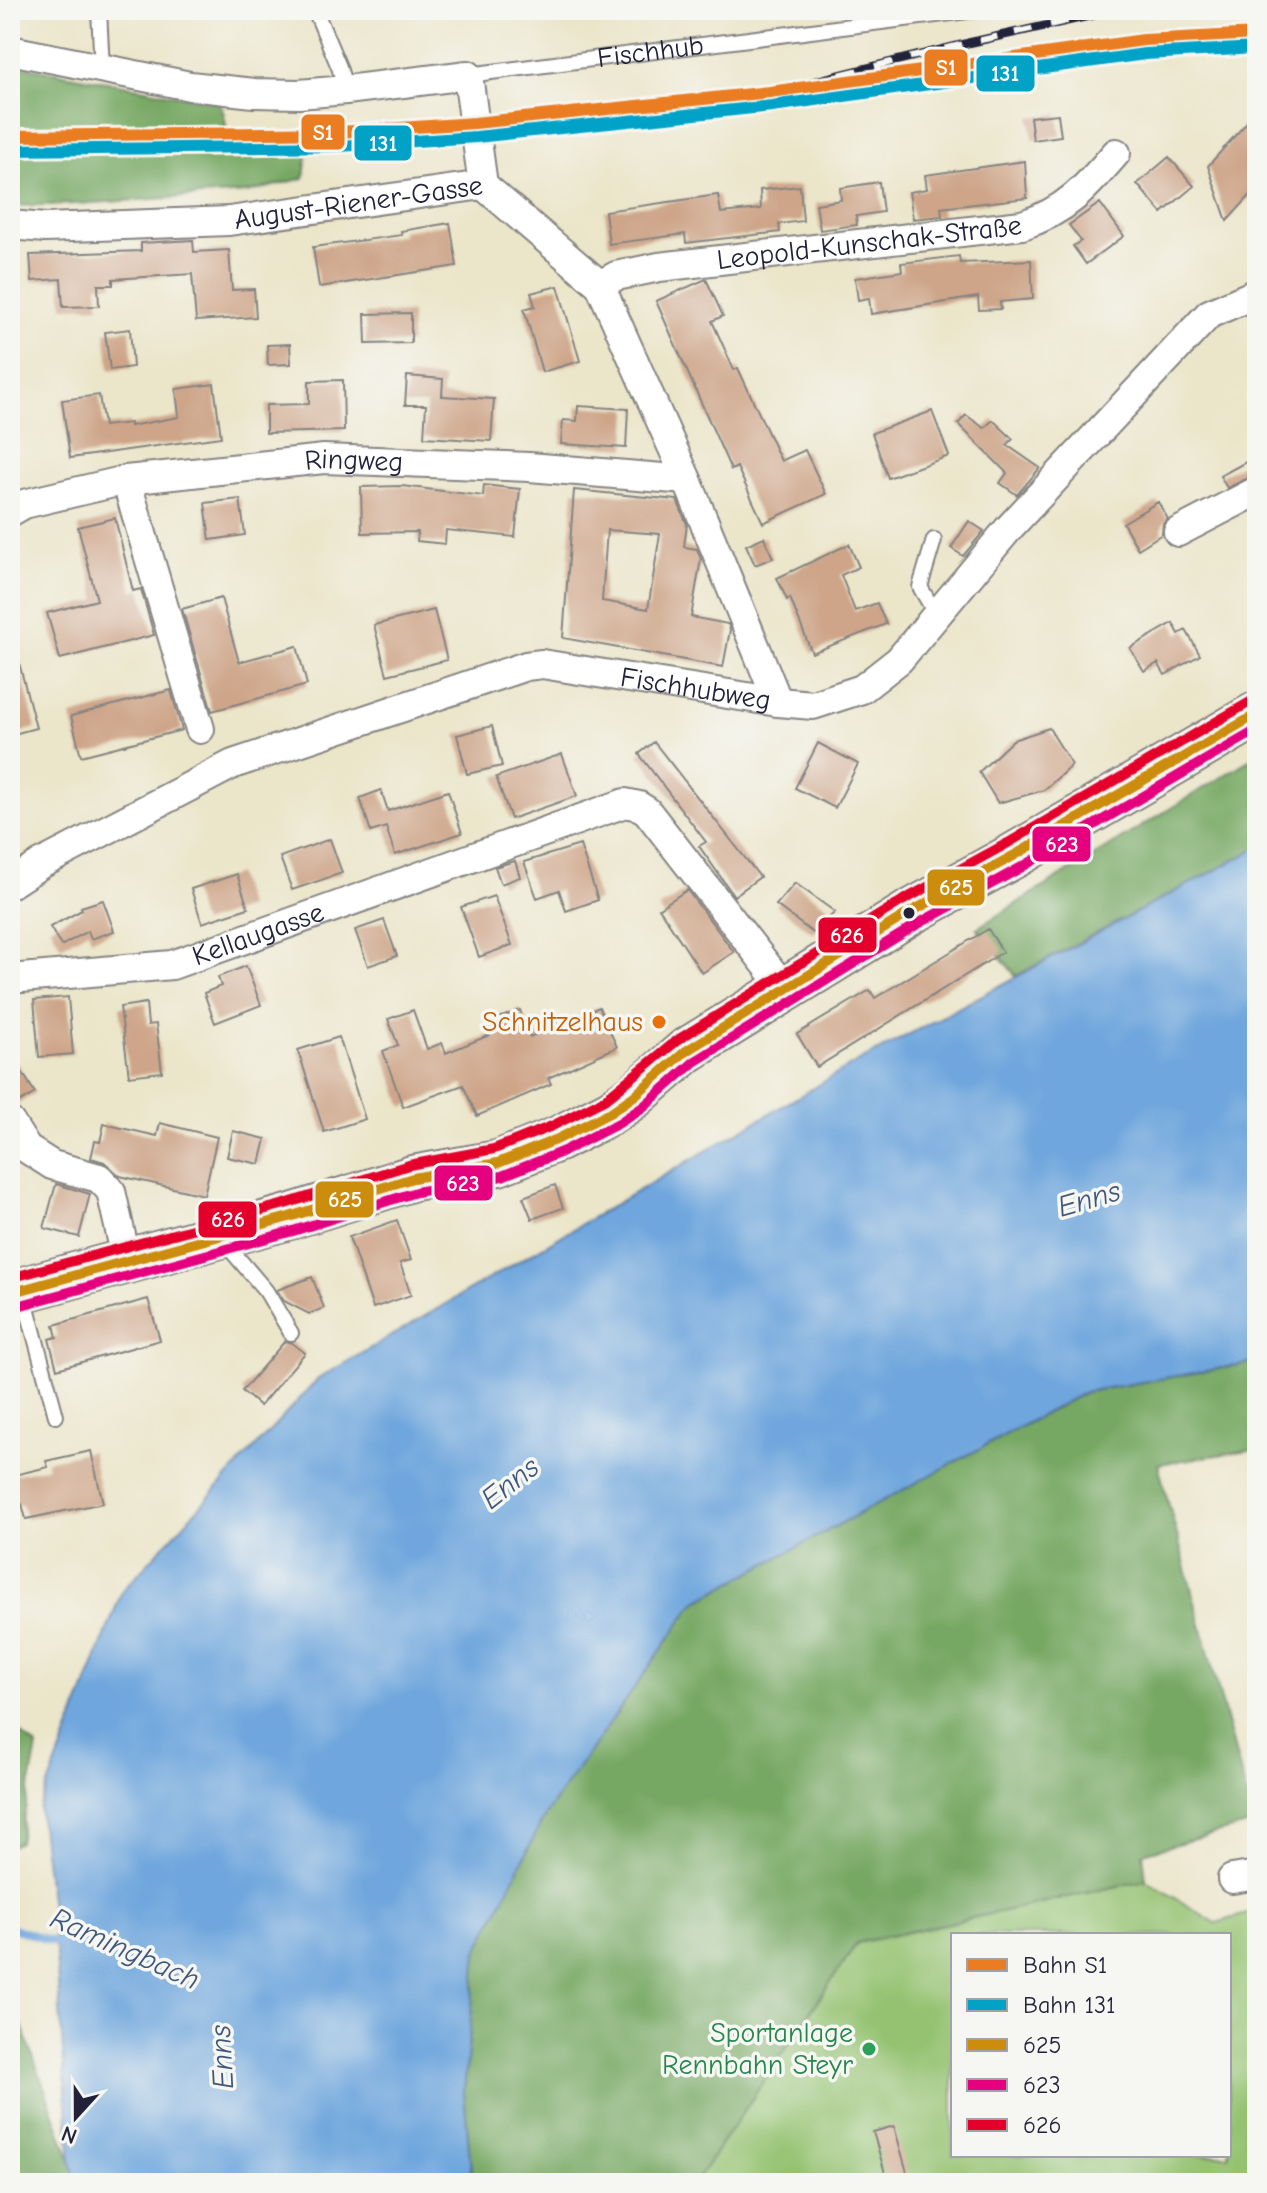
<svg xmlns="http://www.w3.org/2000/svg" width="1267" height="2193" font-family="'Comic Neue',sans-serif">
  <rect width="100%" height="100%" fill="#f6f6f2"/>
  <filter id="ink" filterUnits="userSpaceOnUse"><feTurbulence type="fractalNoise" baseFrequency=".0125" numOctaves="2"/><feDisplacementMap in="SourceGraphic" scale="16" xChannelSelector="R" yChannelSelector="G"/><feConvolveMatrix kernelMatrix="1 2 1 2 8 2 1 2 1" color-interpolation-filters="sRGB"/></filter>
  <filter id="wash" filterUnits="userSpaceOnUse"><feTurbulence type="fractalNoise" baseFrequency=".006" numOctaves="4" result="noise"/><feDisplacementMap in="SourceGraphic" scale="32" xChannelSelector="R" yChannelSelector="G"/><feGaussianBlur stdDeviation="1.8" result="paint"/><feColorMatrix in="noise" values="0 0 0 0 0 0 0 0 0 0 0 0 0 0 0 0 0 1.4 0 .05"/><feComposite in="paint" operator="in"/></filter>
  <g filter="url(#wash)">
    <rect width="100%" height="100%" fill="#ebe5c9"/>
    <path fill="#94c271" stroke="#5b7256" stroke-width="2" fill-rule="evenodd" d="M1146,1880L1216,1923L1257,1911V2183H695L857,1943ZM953,1935H1229V2155H953Z"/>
    <path fill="#77a863" stroke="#4c654f" stroke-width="2" d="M10,64L221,103L231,146L263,153L287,151L307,154L304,178L247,193L76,204L10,206Z
      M1257,755V848L1016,976L977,928Z
      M1257,1362V1449L1158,1464L1254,1823L1143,1853L1146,1880L857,1943L695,2183H472L464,2092L477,1952L545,1815L695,1602L1085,1392Z
      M10,1725L37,1747L19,1842L10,1847Z
      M10,1993L71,2161L76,2183H10Z"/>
    <path fill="#6ea6dd" stroke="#48648c" stroke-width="2" d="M1257,848V1362L1085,1392L695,1602L545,1815L477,1952L464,2092L472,2183H76L71,2161L55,1942L39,1809L122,1591L318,1379L859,1061Z"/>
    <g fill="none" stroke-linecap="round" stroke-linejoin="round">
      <path stroke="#6ea6dd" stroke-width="8" d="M10,1927L62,1945"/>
    </g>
    <g id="blocks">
      <path fill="#cea589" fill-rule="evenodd" d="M1257,111V188L1227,221L1208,166Z
        M1058,114L1061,136L1033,140L1030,117Z
        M1169,157L1194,186L1162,213L1137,184Z
        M1025,161L1027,198L941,208L942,216L913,219L909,192L927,189L925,175Z
        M879,182L883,212L856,216L857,225L820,230L816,204L841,200L840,188Z
        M800,186L803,221L779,224L780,232L686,243L685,234L609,244L605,211L718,195L721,213L761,209L760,190Z
        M1100,203L1124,236L1086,264L1073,246L1081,241L1069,225Z
        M450,223L457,266L319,287L313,247L402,235L401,231Z
        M193,240L194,252L229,250L232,290L254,289L256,317L196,321L192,274L113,279V285H98L99,306L63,307L61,279L32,281L30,255L141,251V243Z
        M959,256L960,263L1031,260L1033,299L1000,302L1001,309L979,310L978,297L871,314L869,298L858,300L855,278L902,271L901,263Z
        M706,279L723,316L712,321L734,370L738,368L781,461L805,450L826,494L763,523L737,467L731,470L656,301Z
        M558,286L580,361L542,372L524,309L535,306L531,293Z
        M411,313V343L366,344L365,314Z
        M130,329L133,367L110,370L105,332Z
        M290,344L291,364L268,365L267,345Z
        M407,376L443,379L442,396L494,399L491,441L424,437L426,405H405Z
        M343,380L344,431L266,433V405L309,404V381Z
        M214,384L221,437L70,458L62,400L99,395L104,426L130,423V426L179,417L176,389Z
        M578,406L628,409L626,448L561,444L563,420L577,421Z
        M932,411L949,456L888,478L872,433Z
        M966,415L984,428L993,420L1013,439L1007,445L1040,468L1017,495L1000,483L1007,473L958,424Z
        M1257,456V474L1227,488L1220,476Z
        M484,485L520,489L515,537L446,530L445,544L417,541L418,532L362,533L361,487L402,486L483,496Z
        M574,490L677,500L687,524L684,547L697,549L701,559L691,617L728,624L730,630L723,667L563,638ZM607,530L660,534L648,609L602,601Z
        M240,499L245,535L210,540L205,503Z
        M1158,502L1168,519L1163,524L1162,534L1138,549L1123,523Z
        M115,518L133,591L141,589L154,635L60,659L47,613L97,600L78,527Z
        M969,521L984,531L963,556L951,548Z
        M764,537L773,558L755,565L746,545Z
        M849,544L859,567L841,575L855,611L877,603L886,624L812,653L790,598L787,600L777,578Z
        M221,598L239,662L297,646L307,685L212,711L182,609Z
        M434,610L447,660L387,675L374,625Z
        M1173,623L1179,634L1186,630L1200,655L1165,675L1158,663L1144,671L1130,648Z
        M17,655L36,728L10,735V656Z
        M171,690L182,730L81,756L71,716Z
        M492,726L502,766L467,774L457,735Z
        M1049,728L1072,765L1044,790L998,803L979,772L1013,740Z
        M654,742L760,877L734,896L699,846L706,842L639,754Z
        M818,743L858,764L835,808L795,788Z
        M562,754L577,796L511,819L496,777Z
        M381,790L388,811L448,791L462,833L395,855L386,827L371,832L360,798Z
        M330,839L342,873L292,890L280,857Z
        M580,845L598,900L566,911L559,890L537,898L524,862Z
        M515,861L520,877L501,884L495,867Z
        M237,874L248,908L202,923L191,889Z
        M795,883L835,912L813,933L776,905Z
        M687,890L734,952L702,973L659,908Z
        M494,896L512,945L479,957L461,907Z
        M103,900L114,931L91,939L88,931L61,946L50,927L82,910L81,907Z
        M384,920L397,956L368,966L355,930Z
        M988,929L1003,952L817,1067L797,1034L870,990L875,998Z
        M246,966L261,1005L215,1023L204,993L221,986L218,977Z
        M68,997L73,1054L39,1057L34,1000Z
        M146,1003L148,1025L156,1024L162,1072L129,1076L120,1007Z
        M599,1007L617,1047L548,1078L551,1084L477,1116L463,1085L403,1107L383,1051L398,1045L388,1019L413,1010L427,1049L442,1043L446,1053L490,1035L486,1023L520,1010L530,1037Z
        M339,1037L365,1119L324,1132L298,1050Z
        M10,1052L35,1093L14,1106L10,1105Z
        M160,1123L217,1137L204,1195L120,1176L104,1162L91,1158L95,1141L100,1142L104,1124L157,1136Z
        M233,1131L266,1139L260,1164L227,1157Z
        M56,1184L90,1194L79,1237L44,1228Z
        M555,1185L563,1208L532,1219L523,1197Z
        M397,1220L411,1260L400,1263L411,1295L373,1308L349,1237Z
        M312,1277L324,1308L309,1314L284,1301L277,1290Z
        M148,1299L160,1340L57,1369L49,1339L57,1337L54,1325Z
        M285,1341L292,1343L305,1353L260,1406L242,1391Z
        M91,1451L103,1503L26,1519L22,1504L14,1506L10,1476L48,1467L46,1461Z
        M894,2126L910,2183H888L873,2132Z"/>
    </g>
  </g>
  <g filter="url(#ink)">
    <use href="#blocks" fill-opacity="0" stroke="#868482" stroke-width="2"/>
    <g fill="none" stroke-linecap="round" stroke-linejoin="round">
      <defs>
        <g id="lane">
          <path d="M99,10L102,70"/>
          <path d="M315,10L339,67L346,90"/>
          <path id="s1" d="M468,75L975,10"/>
          <path d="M934,540L920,587L937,616"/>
          <path d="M225,1243L266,1291L291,1333"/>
          <path d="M23,1292L56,1416"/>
        </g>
        <g id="street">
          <path d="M10,50L190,86L254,93L299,94L346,90L468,75L483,185"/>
          <path id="s2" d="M10,225L45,228L229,221L483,185L600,285L687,480L778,702"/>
          <path id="s3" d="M600,285L616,276L659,267L1022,225C1065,212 1087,187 1116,153"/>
          <path d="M126,480L200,729"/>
          <path id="s4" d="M10,512L24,504L126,480L324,459L529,467L687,480"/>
          <path d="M1178,532L1257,491"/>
          <path id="s5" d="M10,884L41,864L233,764L526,666L542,664L778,702L813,705L862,689L899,660L1010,527L1209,314L1257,293"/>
          <path id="s6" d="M10,979L172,965L625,803L639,806L647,811L786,990"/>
          <path d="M10,1122L27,1149L52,1165L99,1178L111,1191L127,1262"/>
          <path d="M1232,1879L1257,1875"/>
        </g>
        <path id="primary" d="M10,1293L289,1217L413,1178L498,1163L558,1139L611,1112L634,1096L686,1051L909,913L1015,855L1257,714"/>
      </defs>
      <use href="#lane" stroke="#868482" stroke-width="18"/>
      <use href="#street" stroke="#868482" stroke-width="32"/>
      <use href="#primary" stroke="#868482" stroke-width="48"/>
      <use href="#lane" stroke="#fff" stroke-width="14"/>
      <use href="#street" stroke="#fff" stroke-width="28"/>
      <use href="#primary" stroke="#fff" stroke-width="44"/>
      <defs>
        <path id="rail" d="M770,92L968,43L1116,10"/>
      </defs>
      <use href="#rail" stroke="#22223b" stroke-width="9"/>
      <use href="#rail" stroke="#f6f6f2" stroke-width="6" stroke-dasharray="18" stroke-linecap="butt"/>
      <defs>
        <path id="bus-1" d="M10,1293L289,1217L413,1178L498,1163L558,1139L611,1112L634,1096L686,1051L909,913L1015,855L1257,714"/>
        <path id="bus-2" d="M14,1307L293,1231L416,1192L502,1176L564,1151L619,1123L643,1107L694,1062L916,925L1022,867L1257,730"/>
        <path id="bus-3" d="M10,1278L285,1204L409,1165L494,1149L552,1126L604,1100L679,1039L902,901L1008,843L1250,702"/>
      </defs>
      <use href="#bus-1" stroke="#f6f6f2" stroke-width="16"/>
      <use href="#bus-2" stroke="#f6f6f2" stroke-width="16"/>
      <use href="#bus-3" stroke="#f6f6f2" stroke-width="16"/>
      <use href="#bus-1" stroke="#cc8c0c" stroke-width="10"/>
      <use href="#bus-2" stroke="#e5007d" stroke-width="10"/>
      <use href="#bus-3" stroke="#e4002b" stroke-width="10"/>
      <defs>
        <path id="rail-1" d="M10,136L339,132L475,123L770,92L1144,40L1257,34"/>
        <path id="rail-2" d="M10,150L339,146L476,137L772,106L1145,54L1257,48"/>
      </defs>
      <use href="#rail-1" stroke="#f6f6f2" stroke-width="18"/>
      <use href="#rail-2" stroke="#f6f6f2" stroke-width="18"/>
      <use href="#rail-1" stroke="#ea7d21" stroke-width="12"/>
      <use href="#rail-2" stroke="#02a2c7" stroke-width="12"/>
    </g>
  </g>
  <circle fill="#22223b" stroke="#f6f6f2" stroke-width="3" cx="909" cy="913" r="7"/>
  <circle fill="#e8710a" stroke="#f6f6f2" stroke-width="3" cx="659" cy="1022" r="8"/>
  <circle fill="#2e9e5b" stroke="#f6f6f2" stroke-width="3" cx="869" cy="2049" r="8"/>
  <g text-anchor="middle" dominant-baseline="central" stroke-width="7" stroke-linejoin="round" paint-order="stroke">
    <g font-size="28" fill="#22223b" stroke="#f6f6f2">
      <text stroke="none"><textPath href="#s1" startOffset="184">Fischhub</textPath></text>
      <text stroke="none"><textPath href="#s2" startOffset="350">August-Riener-Gasse</textPath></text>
      <text stroke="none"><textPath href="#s3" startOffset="274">Leopold-Kunschak-Straße</textPath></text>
      <text stroke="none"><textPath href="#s4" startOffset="350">Ringweg</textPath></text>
      <text stroke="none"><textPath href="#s5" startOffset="734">Fischhubweg</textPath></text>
      <text stroke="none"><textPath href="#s6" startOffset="254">Kellaugasse</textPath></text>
    </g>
    <g font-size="28" fill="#c56008" stroke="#f6f6f2" text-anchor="end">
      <text x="643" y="1022">Schnitzelhaus</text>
    </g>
    <g font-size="28" fill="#27864d" stroke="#f6f6f2" text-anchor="end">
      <text x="853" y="2033">Sportanlage<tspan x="853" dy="32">Rennbahn Steyr</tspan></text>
    </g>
    <g font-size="30" font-style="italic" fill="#40577c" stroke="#f6f6f2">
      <text transform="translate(1089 1199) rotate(-16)">Enns</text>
      <text transform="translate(510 1483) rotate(-38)">Enns</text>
      <text transform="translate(125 1949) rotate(24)">Ramingbach</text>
      <text transform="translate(222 2057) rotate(-93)">Enns</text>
    </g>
  </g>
  <g stroke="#f6f6f2" stroke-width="3">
    <rect x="923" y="48" width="46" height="39" rx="8" fill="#ea7d21"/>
    <rect x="975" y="54" width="61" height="39" rx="8" fill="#02a2c7"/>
    <rect x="300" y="113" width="46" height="38" rx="8" fill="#ea7d21"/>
    <rect x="353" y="124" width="60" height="38" rx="8" fill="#02a2c7"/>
    <rect x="1031" y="825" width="61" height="38" rx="8" fill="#e5007d"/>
    <rect x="926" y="868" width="60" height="39" rx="8" fill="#cc8c0c"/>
    <rect x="817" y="916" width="61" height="38" rx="8" fill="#e4002b"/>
    <rect x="433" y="1164" width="61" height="38" rx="8" fill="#e5007d"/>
    <rect x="314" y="1180" width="61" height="39" rx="8" fill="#cc8c0c"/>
    <rect x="197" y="1200" width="61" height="39" rx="8" fill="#e4002b"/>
  </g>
  <g font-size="22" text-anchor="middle" font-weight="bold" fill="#fff">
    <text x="946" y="75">S1</text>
    <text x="1005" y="81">131</text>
    <text x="323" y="140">S1</text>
    <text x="383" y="151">131</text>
    <text x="1062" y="852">623</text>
    <text x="956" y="895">625</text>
    <text x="847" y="943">626</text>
    <text x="463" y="1191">623</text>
    <text x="345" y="1207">625</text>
    <text x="228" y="1227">626</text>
  </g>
  <rect width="1267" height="2193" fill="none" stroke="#f6f6f2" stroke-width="40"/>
  <rect x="951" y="1933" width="280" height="224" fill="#f6f6f2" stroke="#a1a1a9" stroke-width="2"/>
  <rect x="967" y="1959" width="40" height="12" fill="#ea7d21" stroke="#a1a1a9" stroke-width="2"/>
  <text x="1023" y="1973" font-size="24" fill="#22223b">Bahn S1</text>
  <rect x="967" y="1999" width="40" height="12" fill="#02a2c7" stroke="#a1a1a9" stroke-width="2"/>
  <text x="1023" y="2013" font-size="24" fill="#22223b">Bahn 131</text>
  <rect x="967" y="2039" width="40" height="12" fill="#cc8c0c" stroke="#a1a1a9" stroke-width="2"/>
  <text x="1023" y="2053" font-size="24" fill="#22223b">625</text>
  <rect x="967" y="2079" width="40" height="12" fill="#e5007d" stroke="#a1a1a9" stroke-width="2"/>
  <text x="1023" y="2093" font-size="24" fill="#22223b">623</text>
  <rect x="967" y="2119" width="40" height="12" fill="#e4002b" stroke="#a1a1a9" stroke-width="2"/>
  <text x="1023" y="2133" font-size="24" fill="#22223b">626</text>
  <g transform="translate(76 2117) rotate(201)" stroke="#f6f6f2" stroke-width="6" paint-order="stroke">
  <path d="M0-6L14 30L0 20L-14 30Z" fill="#22223b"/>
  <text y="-12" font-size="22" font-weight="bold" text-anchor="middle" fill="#22223b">N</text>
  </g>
</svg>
